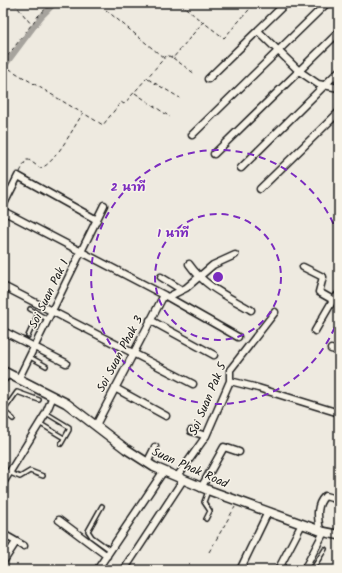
<svg xmlns="http://www.w3.org/2000/svg" width="342" height="573" font-family="Kalam,'Playpen Sans Thai',sans-serif">
  <rect width="100%" height="100%" fill="#eeeae0"/>
  <filter id="ink" filterUnits="userSpaceOnUse"><feTurbulence type="fractalNoise" baseFrequency=".025" numOctaves="2"/><feDisplacementMap in="SourceGraphic" scale="8" xChannelSelector="R" yChannelSelector="G"/><feConvolveMatrix kernelMatrix="1 2 1 2 8 2 1 2 1" color-interpolation-filters="sRGB"/></filter>
  <g filter="url(#ink)">
    <g fill="none" stroke-linecap="round" stroke-linejoin="round">
      <path stroke="#a6a39d" stroke-width="5.5" d="M3,68L41,17L55,3"/>
      <defs>
        <path id="service" d="M30,309L47,319
          M28,336L38,314
          M30,357L46,366
          M46,413L69,427V430L61,444
          M13,419L6,413L5,409L17,392L39,400
          M39,423L64,438
          M3,470L20,477L30,471L43,476
          M102,506L88,531L92,537L110,550
          M206,519L210,511L204,502L208,491
          M312,570L325,549"/>
        <path id="minor" d="M258,31L299,71L318,84L339,88
          M208,79L286,3
          M192,135L327,3
          M214,154L339,32
          M241,168L339,71
          M3,188L10,192
          M260,189L339,112
          M3,206L18,176L97,220
          M3,211L164,295L238,337
          M189,264C205,287 227,296 251,310
          M303,267L323,277L319,292L333,300
          M161,277L182,290
          M3,286L193,384
          M168,297L186,288L213,265L235,255
          M150,320L214,355
          M3,331L66,363
          M315,331L333,300L339,294
          M331,349L339,351
          M19,378L104,205
          M3,380L9,374
          M230,381L258,388L339,413
          M115,388L166,416
          M96,425L164,295
          M191,431L206,436
          M147,463L155,447
          M177,477L206,436L230,381V370L275,312
          M3,483L46,413L53,396
          M201,488L224,447L239,452
          M59,520L107,556
          M320,531C318,518 315,506 325,496L332,498
          M3,534L24,546
          M3,562L16,542
          M97,570L163,472
          M124,570L183,480
          M240,570L268,512
          M278,570L302,524
          M304,570L324,532"/>
        <path id="tertiary" d="M3,371L66,403L126,449L154,467L208,490L324,532L339,535"/>
      </defs>
      <use href="#service" stroke="#1c1c1c" stroke-width="6"/>
      <use href="#minor" stroke="#1c1c1c" stroke-width="9"/>
      <use href="#tertiary" stroke="#1c1c1c" stroke-width="11"/>
      <path stroke="#1c1c1c" stroke-width="1" stroke-dasharray="4 3" stroke-linecap="butt" d="M14,3L31,24
        M180,3L202,22
        M106,10L164,58
        M173,58L195,74
        M3,62L38,16L52,3
        M3,65L82,113
        M148,79L180,98
        M135,93L170,117
        M20,172L26,160H29L40,168C54,166 75,125 83,113L103,125L121,102L124,104L167,55L173,58L203,22L224,38L255,3
        M209,552L235,507"/>
      <use href="#service" stroke="#f7f3e8" stroke-width="3"/>
      <use href="#minor" stroke="#f7f3e8" stroke-width="6"/>
      <use href="#tertiary" stroke="#f7f3e8" stroke-width="8"/>
    </g>
  </g>
  <g fill="none" stroke="#7b2cbf" stroke-width="2" stroke-dasharray="7 5">
    <circle cx="218" cy="277" r="63"/>
    <path d="M339 316A127 127 0 1 1 339 238"/>
  </g>
  <g text-anchor="middle" dominant-baseline="central" stroke-width="3" stroke-linejoin="round" paint-order="stroke">
    <g font-size="12" fill="#1c1c1c" stroke="#f7f3e8">
      <text transform="translate(49 294) rotate(-64)">Soi Suan Pak 1</text>
      <text transform="translate(120 354) rotate(-62)">Soi Suan Phak 3</text>
      <text transform="translate(208 399) rotate(-67)">Soi Suan Pak 5</text>
      <text transform="translate(190 468) rotate(24)">Suan Phak Road</text>
    </g>
  </g>
  <circle cx="218" cy="277" r="6" fill="#7b2cbf" stroke="#f7f3e8" stroke-width="2"/>
  <g font-size="12" text-anchor="middle" font-weight="bold" fill="#7b2cbf" stroke="#f7f3e8" stroke-width="3" stroke-linejoin="round" paint-order="stroke">
    <text x="128" y="191">2 นาที</text>
    <text x="173" y="237">1 นาที</text>
  </g>
  <rect width="342" height="573" fill="none" stroke="#f7f3e8" stroke-width="16"/>
  <rect x="8" y="8" width="326" height="557" fill="none" stroke="#1c1c1c" stroke-width="1.5" filter="url(#ink)"/>
</svg>
